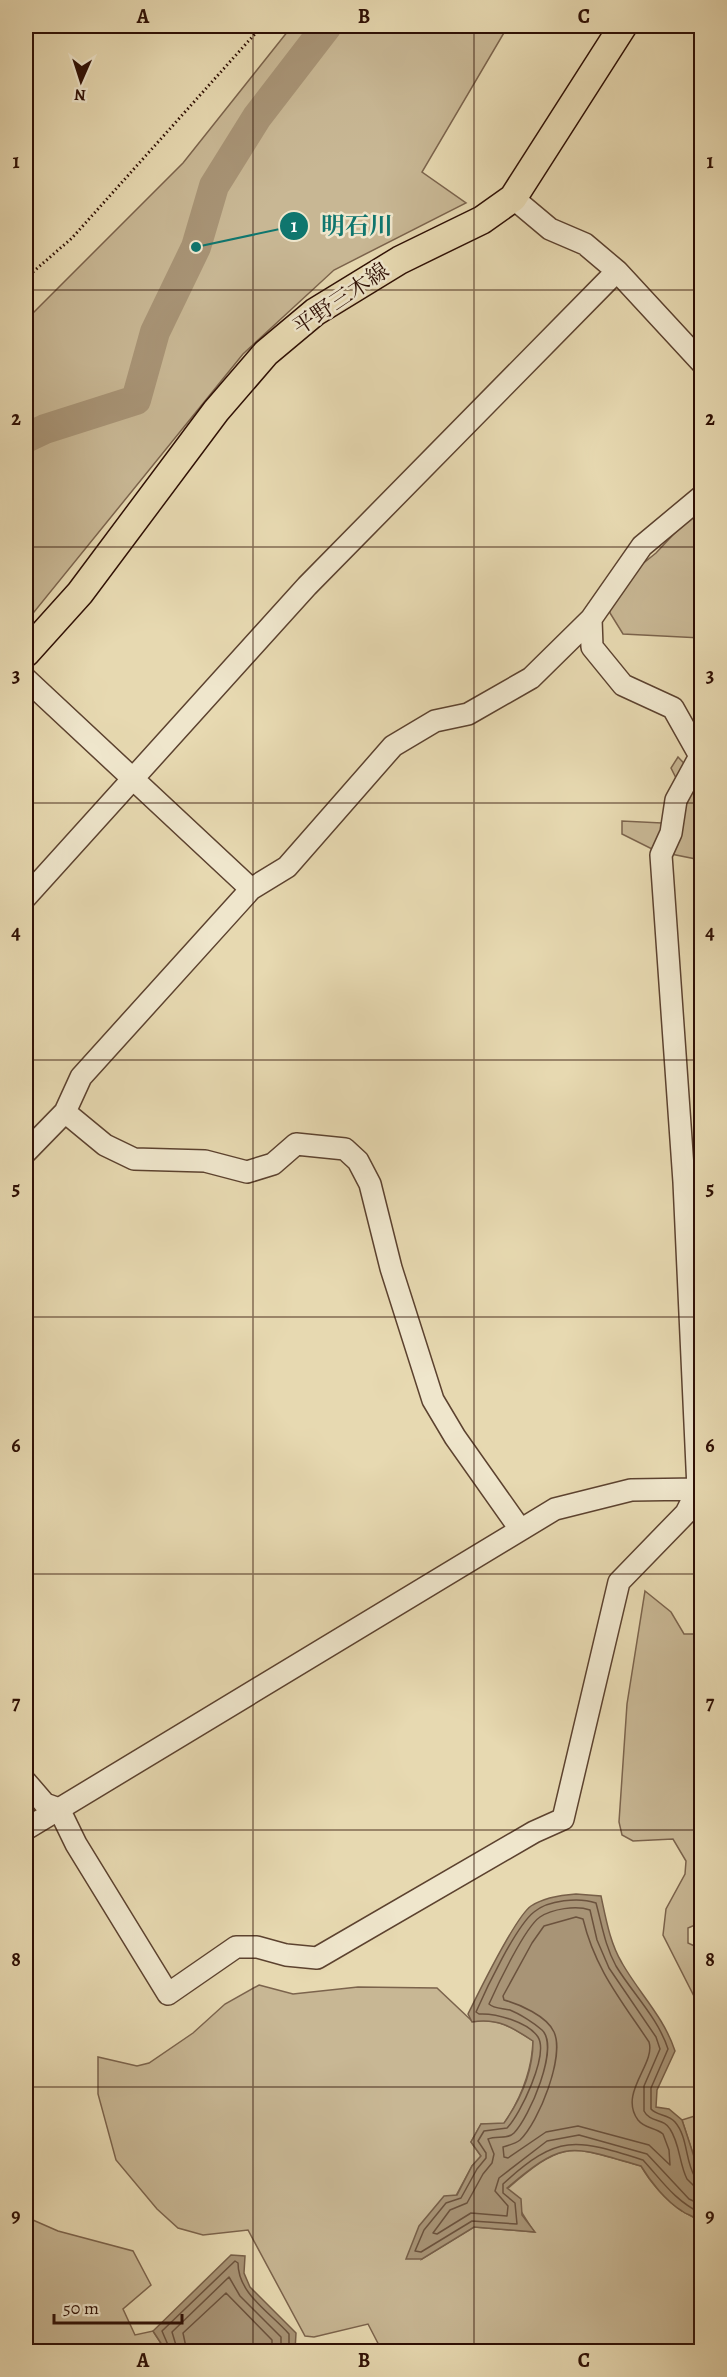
<svg xmlns="http://www.w3.org/2000/svg" width="727" height="2377" font-family="Alegreya,'Noto Serif JP',serif">
  <rect width="100%" height="100%" fill="#e7d9b1"/>
  <filter id="stains"><feTurbulence type="fractalNoise" baseFrequency=".00333" numOctaves="4"/><feColorMatrix values="0 0 0 0 .2 0 0 0 0 .09 0 0 0 0 .02 0 0 0 .5 -.17"/></filter>
  <radialGradient id="worn" r=".72"><stop offset=".6" stop-color="#630" stop-opacity="0"/><stop offset="1" stop-color="#630" stop-opacity=".3"/></radialGradient>
  <path fill="#c8b794" stroke="#7b634c" stroke-width="1.5" d="M292,26H508L422,172L466,203L334,270L243,354L26,622V320L183,163Z
    M701,513V638L623,634L610,613V600L615,586L656,553L686,521Z
    M678,757L701,781V860L656,851L622,834V821L662,823L682,790L671,768Z
    M645,1591L671,1612L684,1634H698L701,1629L702,1922L688,1928V1943L701,1949V2010L663,1935L666,1909L685,1874L686,1861L673,1839L633,1841L622,1835L619,1822L627,1704Z
    M259,1985L293,1994L358,1987L437,1988L472,2021C498,2018 512,2027 533,2041C532,2071 521,2098 504,2124H481L471,2142L481,2156L472,2166L422,2259L474,2227L534,2232L507,2189C566,2138 569,2146 641,2166C650,2182 666,2201 682,2211C689,2216 696,2216 701,2224V2351H382L368,2324L314,2337L305,2336L248,2230L203,2235L178,2228L157,2209L116,2160L98,2094V2057L137,2066L149,2063L193,2033L225,2004Z
    M701,2114V2178L682,2120Z
    M26,2217L58,2231L133,2251L151,2285L123,2309L135,2335L153,2331L166,2351H26Z"/>
  <path fill="#a89476" stroke="#775f48" stroke-width="1.5" d="M576,1894L601,1896C606,1919 610,1943 622,1963C639,1993 664,2017 675,2051L657,2090L656,2107L669,2109L682,2120L701,2178V2224C696,2216 689,2216 682,2211C666,2201 650,2181 641,2166C570,2146 566,2138 507,2188L521,2199L522,2215L535,2232L474,2227L422,2259H406L419,2226L444,2196L457,2195L472,2166L481,2156L471,2142L481,2124L504,2123C521,2099 533,2071 533,2041C512,2027 498,2018 472,2022L468,2014C479,1992 515,1917 531,1906C543,1898 562,1895 576,1894Z
    M231,2255L245,2256L244,2273L250,2287L296,2333L295,2351H166L153,2331Z"/>
  <g fill="none" stroke-linecap="round" stroke-linejoin="round">
    <path stroke="#6b523d" stroke-width="1.5" d="M576,1917L583,1919C595,1969 621,2000 649,2042C656,2064 618,2093 638,2120C645,2129 655,2127 663,2134L669,2150L670,2165L649,2145L578,2126L546,2132L508,2158L504,2157L503,2147C509,2145 515,2144 520,2140C539,2122 565,2056 554,2032C547,2016 519,2004 504,2000L503,1996L532,1943L544,1926Z
      M702,2179L695,2177C685,2161 688,2137 675,2122C668,2114 657,2116 651,2109V2088L668,2049C658,2018 633,1994 616,1966C605,1946 602,1925 596,1903C579,1897 548,1900 534,1912C516,1926 486,1989 476,2012L479,2014C496,2013 528,2022 538,2037C549,2055 520,2115 507,2128L484,2131L478,2141L486,2153V2158L477,2169L461,2198L446,2203L424,2230L415,2251L421,2252L472,2221L517,2224L515,2203L503,2193V2184C558,2133 576,2139 643,2160C663,2182 674,2200 702,2214
      M702,2187L693,2185L687,2179C679,2163 680,2144 670,2129C664,2118 650,2123 644,2111V2086L660,2049L656,2037L609,1968L597,1940L590,1910C576,1905 552,1909 540,1917C525,1927 497,1986 489,2004C494,2009 503,2008 510,2010C520,2014 534,2023 542,2030C560,2047 529,2118 514,2133C507,2140 496,2135 488,2139L494,2154L492,2163L483,2174L467,2203L450,2210L433,2233L437,2234L471,2213L507,2216L508,2206L495,2191L499,2178L547,2141L579,2135L647,2154L689,2199L702,2205
      M171,2352L162,2331L235,2261L238,2263C238,2294 270,2312 289,2334V2352
      M178,2352L172,2332L229,2277L240,2296L281,2337V2352
      M187,2352L183,2333L226,2293L272,2340V2352"/>
    <path stroke="#a89476" stroke-width="30" d="M26,438L45,429L136,400L155,332L196,247L214,186L257,117L327,26"/>
    <defs>
      <path id="minor" d="M513,198L550,229L585,244L617,271L702,363
        M26,679L251,889
        M26,897L307,586L617,271
        M65,1112L105,1145L134,1159L205,1161L247,1172L273,1164L296,1144L345,1149L358,1161L370,1184L391,1268L433,1400L455,1437L520,1529
        M26,1152L65,1112L81,1077L251,889L287,867L393,746L435,721L468,714L531,678L591,619L642,546L702,496
        M26,1782L45,1804L59,1809L76,1844L168,1994L236,1947H257L286,1955L317,1958L534,1832L563,1819L619,1582L686,1513L698,1489L684,1182L661,855L671,833L676,800L700,756L673,708L623,685L592,647L591,619
        M26,1829L555,1509L631,1490L698,1489"/>
      <path id="major" d="M26,653L80,593L216,411L266,353L315,312L400,260L482,220L513,198L623,26"/>
    </defs>
    <use href="#minor" stroke="#5c422f" stroke-width="24"/>
    <use href="#major" stroke="#2e0f04" stroke-width="30"/>
    <path stroke="#2e0f04" stroke-width="3" stroke-dasharray="1.5 3" stroke-linecap="butt" d="M26,278L72,238L262,26"/>
    <use href="#minor" stroke="#efe6cc" stroke-width="21"/>
    <use href="#major" stroke="#e7d9b1" stroke-width="27"/>
  </g>
  <path fill="none" stroke="#2e0f04" stroke-width="1.5" stroke-opacity="0.55" d="M253,26V2352M474,26V2352M26,290H702M26,547H702M26,803H702M26,1060H702M26,1317H702M26,1574H702M26,1830H702M26,2087H702"/>
  <g text-anchor="middle" dominant-baseline="central" stroke-width="5" stroke-linejoin="round" paint-order="stroke">
    <g font-size="22" fill="#2e0f04" stroke="#efe6cc">
      <text transform="translate(341 299) rotate(-34)">平野三木線</text>
    </g>
  </g>
  <path fill="none" stroke="#0f766e" stroke-width="2" d="M196 247L294 226"/>
  <g fill="#0f766e" stroke="#efe6cc" stroke-width="2">
    <circle cx="196" cy="247" r="6"/>
    <circle cx="294" cy="226" r="15"/>
  </g>
  <g font-size="18" text-anchor="middle" font-weight="bold" fill="#fff">
    <text x="294" y="232">1</text>
  </g>
  <g font-size="24" text-anchor="middle" font-weight="bold" fill="#0f766e" stroke="#efe6cc" stroke-width="5" stroke-linejoin="round" paint-order="stroke">
    <text x="357" y="234">明石川</text>
  </g>
  <rect width="727" height="2377" fill="none" stroke="#e7d9b1" stroke-width="66"/>
  <g transform="translate(81 81) rotate(183)" stroke="#efe6cc" stroke-width="4.5" paint-order="stroke">
  <path d="M0-4.5L10 22L0 15L-10 22Z" fill="#2e0f04"/>
  <text y="-9" font-size="16" font-weight="bold" text-anchor="middle" fill="#2e0f04">N</text>
  </g>
  <path d="M54 2314v9h128v-9" fill="none" stroke="#2e0f04" stroke-width="3"/>
  <text x="63" y="2314" font-size="18" fill="#2e0f04" stroke="#efe6cc" stroke-width="4.5" paint-order="stroke">50 m</text>
  <rect x="33" y="33" width="661" height="2311" fill="none" stroke="#2e0f04" stroke-width="2"/>
  <g font-size="20" text-anchor="middle" font-weight="bold" fill="#2e0f04">
    <text x="143" y="23">A</text>
    <text x="364" y="23">B</text>
    <text x="584" y="23">C</text>
    <text x="16" y="168">1</text>
    <text x="710" y="168">1</text>
    <text x="16" y="425">2</text>
    <text x="710" y="425">2</text>
    <text x="16" y="682">3</text>
    <text x="710" y="682">3</text>
    <text x="16" y="939">4</text>
    <text x="710" y="939">4</text>
    <text x="16" y="1195">5</text>
    <text x="710" y="1195">5</text>
    <text x="16" y="1452">6</text>
    <text x="710" y="1452">6</text>
    <text x="16" y="1709">7</text>
    <text x="710" y="1709">7</text>
    <text x="16" y="1966">8</text>
    <text x="710" y="1966">8</text>
    <text x="16" y="2222">9</text>
    <text x="710" y="2222">9</text>
    <text x="143" y="2367">A</text>
    <text x="364" y="2367">B</text>
    <text x="584" y="2367">C</text>
  </g>
  <rect width="100%" height="100%" filter="url(#stains)"/>
  <rect width="100%" height="100%" fill="url(#worn)"/>
</svg>
